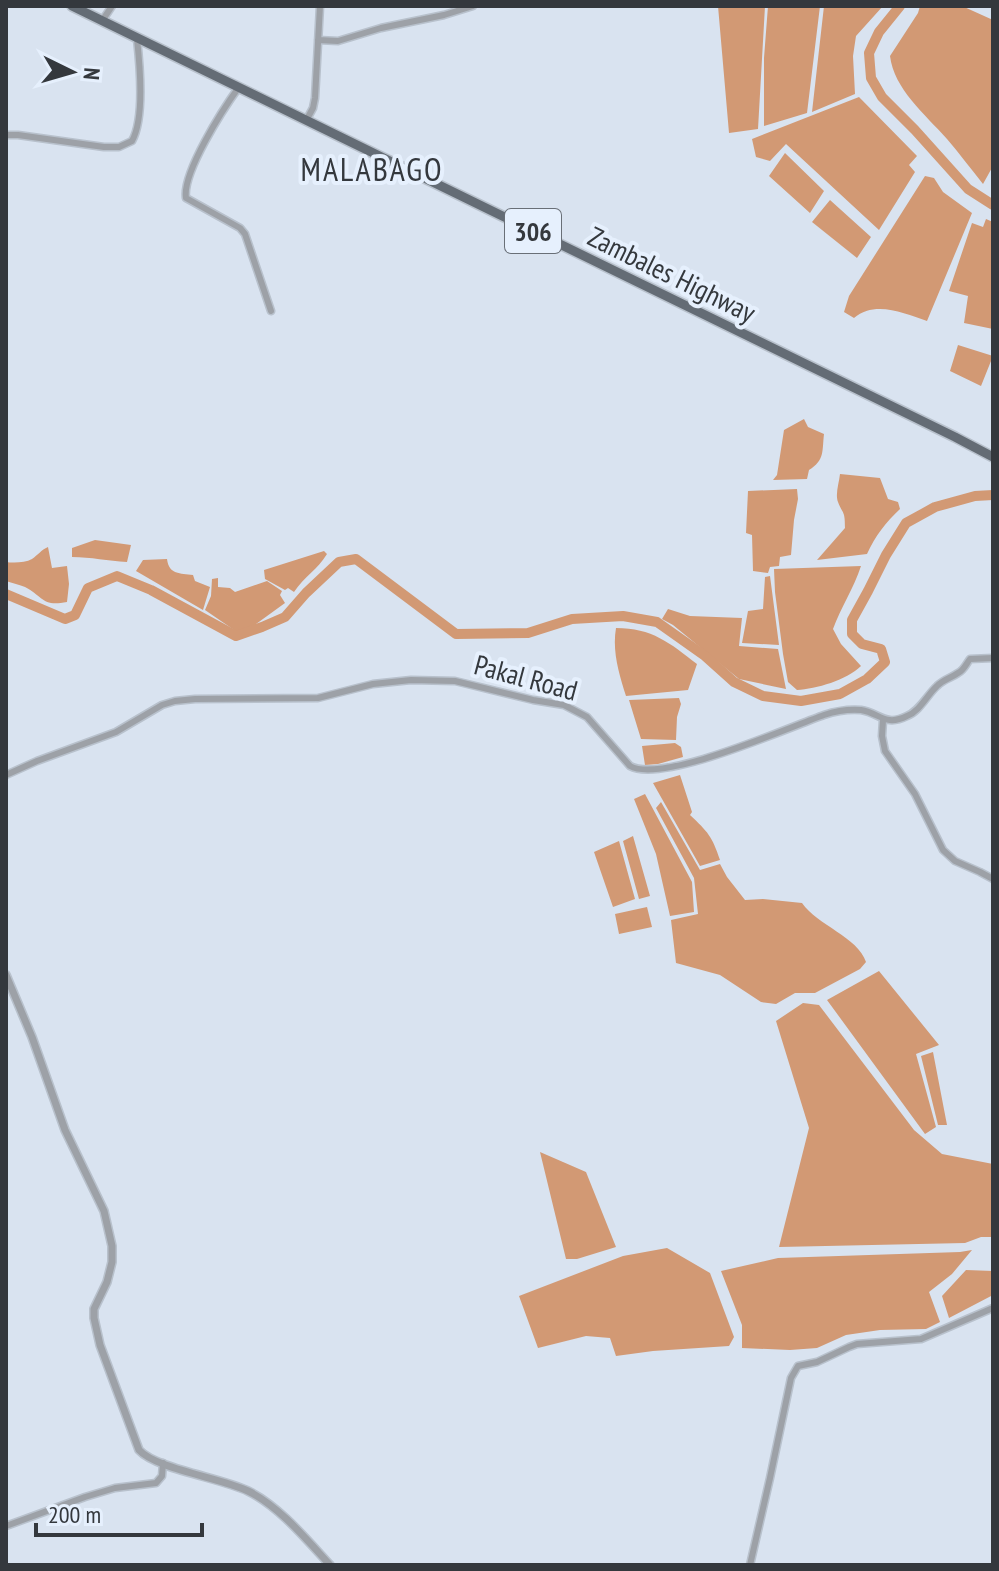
<svg xmlns="http://www.w3.org/2000/svg" width="999" height="1571" font-family="'PT Sans Narrow',sans-serif">
  <rect width="100%" height="100%" fill="#d9e3f0"/>
  <path fill="#d29974" d="M718,6H765L758,129L729,133Z
    M768,6H820L807,113L764,126V58Z
    M824,6H883L856,36L853,56L855,94L812,112Z
    M920,6H962L993,20V166L983,184C971,169 959,153 947,139C925,114 894,89 890,56L918,13Z
    M859,97L917,156L909,165L915,172L879,230L786,144L770,161L756,157L752,139Z
    M785,153L824,191L810,213L769,176Z
    M925,176L934,178L943,192L972,213L927,321C904,313 875,300 854,318L844,312L849,296Z
    M830,200L871,237L857,258L812,222Z
    M986,219L993,222V329L964,323L968,296L949,291L972,223L983,227Z
    M958,345L993,356L981,386L950,371Z
    M804,419L808,427L824,434C822,451 825,460 809,470L807,479L773,480L777,475L784,430Z
    M840,474L880,478L888,499L898,502L900,509C886,522 875,536 867,554L817,560L845,528C845,510 843,515 838,502C835,494 839,483 840,474Z
    M797,489L798,499L794,520L791,555L780,557L779,566L770,567L768,573L753,571L752,535L746,533L748,491Z
    M95,540L131,545L127,562C108,561 91,557 72,557V548Z
    M48,547L52,568L67,566L69,584L67,602C42,607 44,597 25,587C20,585 12,583 6,581V562C13,563 25,563 32,559C38,555 41,550 48,547Z
    M324,551L327,554C318,569 304,577 294,592L288,588L285,590L265,579L264,570Z
    M167,559C169,575 180,573 193,575L195,581L210,587L203,610L136,571L143,560Z
    M861,566C854,588 841,607 833,629L841,644L861,666C847,680 816,689 797,690L788,682L783,654L775,592L774,569Z
    M770,576L779,645L742,643L748,611L763,609L765,577Z
    M218,578V587L230,588L235,592L267,581L282,591L280,595L285,603L249,629L237,632L205,610L211,596L212,579Z
    M668,609L690,616L742,618L739,646L778,649L786,689L739,679L673,625L662,619Z
    M616,628C652,628 670,643 697,664L688,690L626,696C619,674 612,651 616,628Z
    M679,698L681,704L677,717L676,740L641,739L629,700Z
    M675,743L681,747L683,757L658,764L645,765L642,746Z
    M680,775L692,812L690,815C708,832 712,836 720,860L700,866L653,783Z
    M645,794L692,882L694,912L670,916L656,854L634,799Z
    M661,802L700,870L720,864L727,877L745,900L763,899L802,903C817,925 858,937 866,962L860,969L815,993H795L776,1004L761,1002L720,975L676,963L671,920L698,914L694,878L656,808Z
    M633,836L650,896L639,899L623,841Z
    M619,841L635,899L613,907L594,852Z
    M647,907L652,927L619,934L615,914Z
    M879,971L939,1045L916,1054L936,1127L925,1134L827,1000Z
    M803,1003L819,1005L914,1130L942,1154L993,1164V1237H981L965,1243L779,1247L809,1128L776,1021Z
    M933,1052L947,1125H938L921,1056Z
    M540,1152L586,1172L616,1247L577,1259H566Z
    M667,1248L710,1273L734,1337L729,1346L653,1351L616,1356L610,1338L586,1336L538,1348L519,1296L623,1256Z
    M972,1250L952,1274L929,1292L940,1322L926,1329L880,1330L846,1335L817,1348L790,1350L742,1348V1325L721,1271L778,1258L960,1252Z
    M966,1270L993,1271V1295L949,1318L942,1296Z"/>
  <g fill="none" stroke-linecap="round" stroke-linejoin="round">
    <path stroke="#d29974" stroke-width="10" d="M900,6L879,32L869,53L871,78L882,97L915,130L968,189L993,205
      M6,594L65,619L75,615L88,588L117,576L151,590L236,636L262,627L285,617L306,593L339,562L356,559L456,634L528,633L572,619L623,616L657,622L705,656L734,682L763,696L801,701L840,694L867,679L885,662L881,649L862,644L852,634V620L868,591L886,555L906,523L935,507L975,496L993,495"/>
    <defs>
      <path id="minor" d="M102,21L112,6
        M318,40L338,41L381,28L444,15L473,6
        M239,87C223,109 182,173 186,198L240,228L245,234L271,311
        M307,119L313,108L315,98L320,6
        M6,135H18L104,147H119L132,141C145,118 140,66 137,39
        M883,720L882,736L885,751L915,794L943,850L955,861L980,872L993,879
        M6,775L37,761L116,732L162,705L175,701L195,699L318,698L373,684L411,680L455,681L533,700L564,705L587,717L630,766C662,784 787,728 824,715C836,711 848,709 861,710C880,713 885,727 907,716C920,711 927,695 937,686C944,679 951,678 958,673C964,670 966,664 970,659L993,658
        M6,1526L85,1497L115,1488L156,1483L162,1476L163,1463
        M750,1565L770,1478L791,1378L798,1366L817,1362L849,1347L857,1344L921,1339L993,1308"/>
      <path id="tertiary" d="M6,975L32,1037L65,1130L104,1211L112,1246V1262L107,1282L94,1309V1318L100,1345L139,1450C156,1469 222,1478 248,1491C279,1506 307,1540 330,1565"/>
      <path id="primary" d="M72,6L955,437L993,457"/>
    </defs>
    <use href="#minor" stroke="#b8c1cc" stroke-width="9"/>
    <use href="#tertiary" stroke="#b8c1cc" stroke-width="10"/>
    <use href="#primary" stroke="#b8c1cc" stroke-width="12"/>
    <use href="#minor" stroke="#9da1a7" stroke-width="6"/>
    <use href="#tertiary" stroke="#9da1a7" stroke-width="7"/>
    <use href="#primary" stroke="#646c75" stroke-width="9"/>
  </g>
  <g text-anchor="middle" dominant-baseline="central" stroke-width="8" stroke-linejoin="round" paint-order="stroke">
    <rect fill="#e6f0fd" stroke="#696f77" stroke-width="2" x="505" y="209" width="56" height="44" rx="6"/>
    <g font-size="26" font-weight="bold" fill="#34383d">
      <text x="533" y="231">306</text>
    </g>
    <g font-size="28" fill="#34383d" stroke="#e6f0fd">
      <text transform="translate(672 274) rotate(26)">Zambales Highway</text>
      <text transform="translate(526 677) rotate(15)">Pakal Road</text>
    </g>
    <g font-size="32" letter-spacing="2" fill="#34383d" stroke="#e6f0fd">
      <text x="372" y="169">MALABAGO</text>
    </g>
  </g>
  <rect width="999" height="1571" fill="none" stroke="#34383d" stroke-width="16"/>
  <g transform="translate(72 72) rotate(95)" stroke="#e6f0fd" stroke-width="6" paint-order="stroke">
  <path d="M0-6L14 30L0 20L-14 30Z" fill="#34383d"/>
  <text y="-12" font-size="22" font-weight="bold" text-anchor="middle" fill="#34383d">N</text>
  </g>
  <path d="M36 1523v12h166v-12" fill="none" stroke="#34383d" stroke-width="4"/>
  <text x="48" y="1523" font-size="24" fill="#34383d" stroke="#e6f0fd" stroke-width="6" paint-order="stroke">200 m</text>
</svg>
